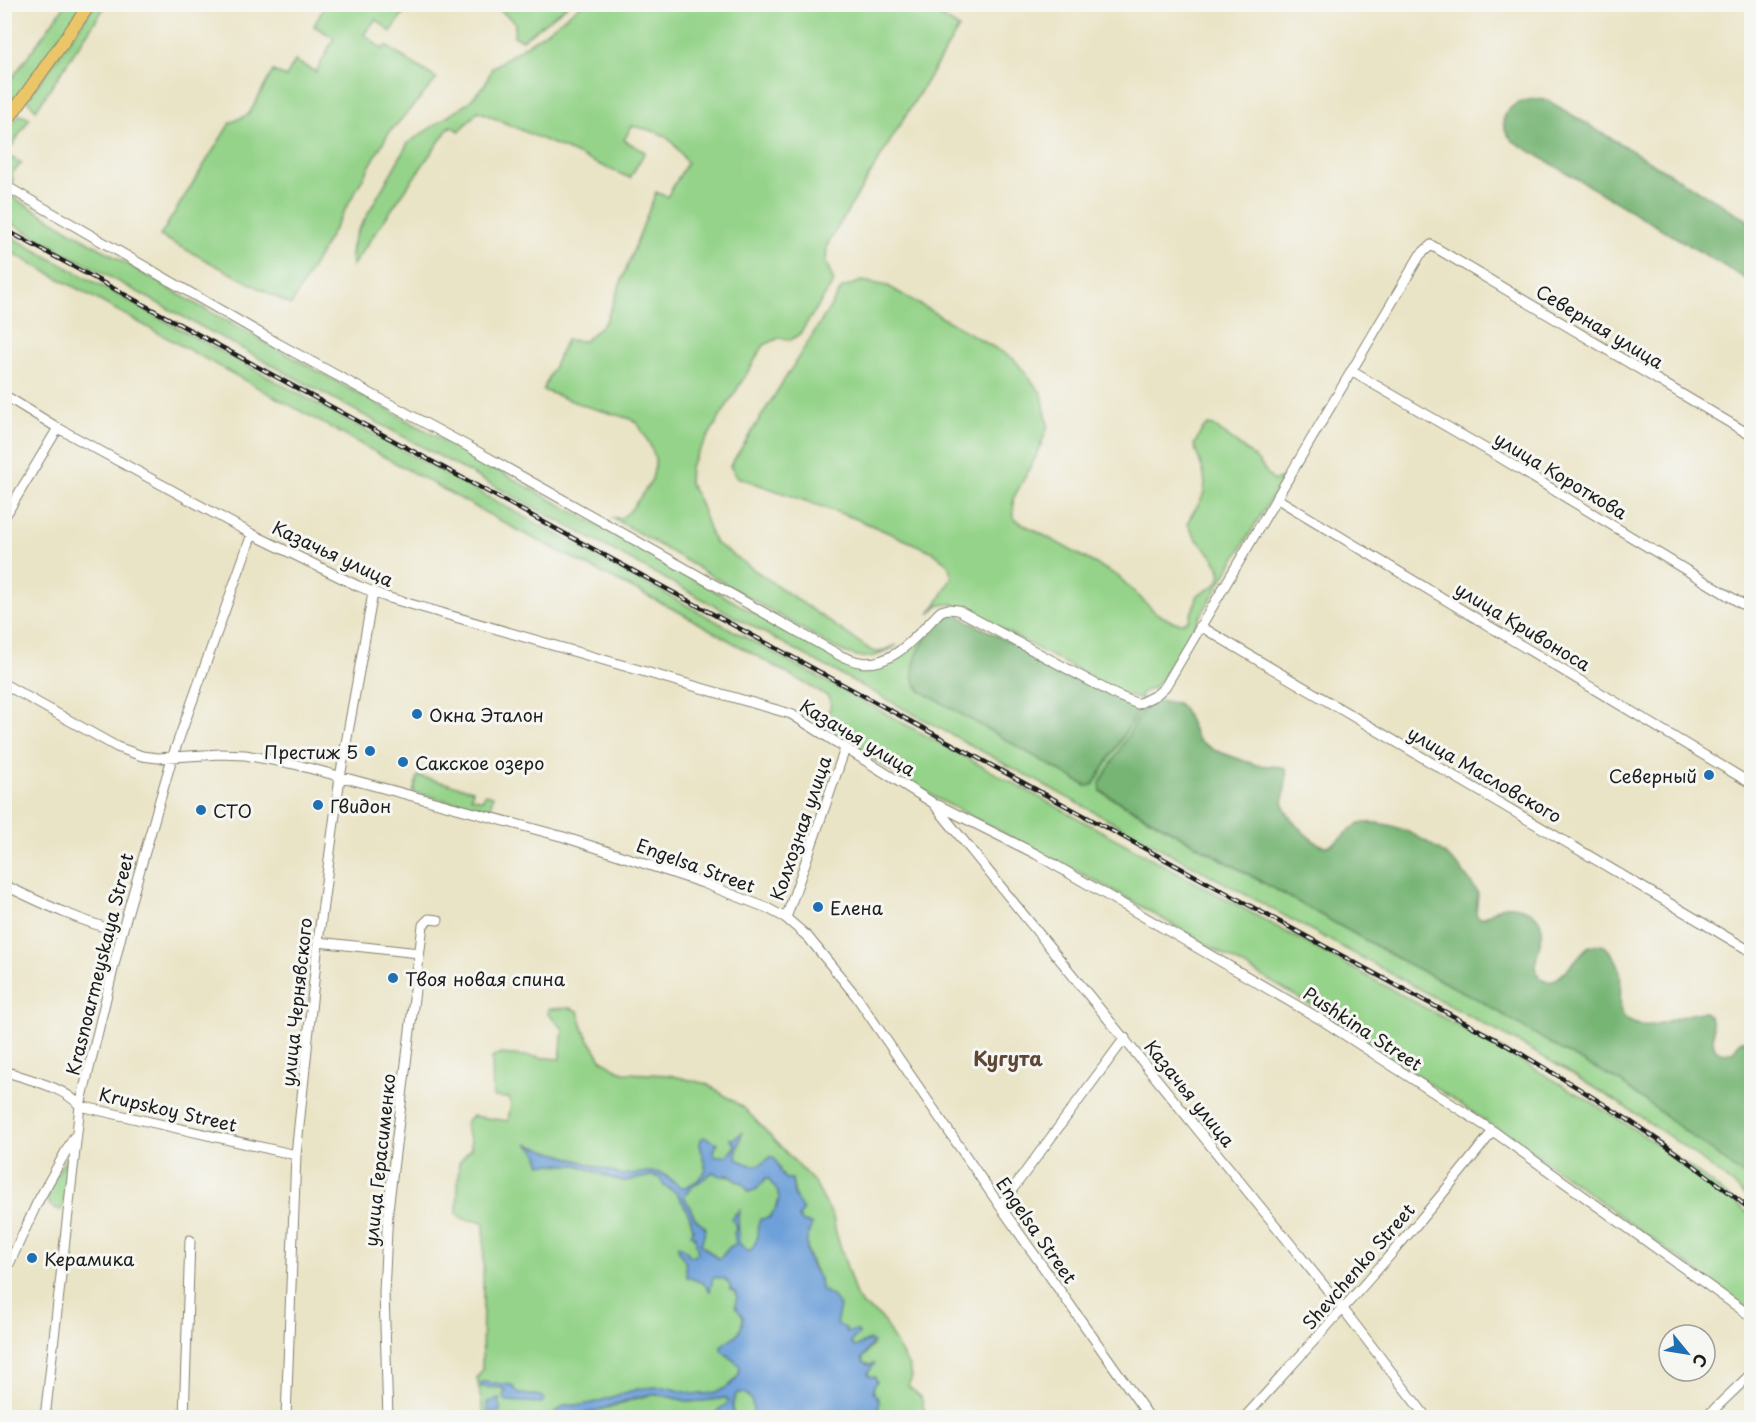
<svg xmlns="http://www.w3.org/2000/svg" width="1756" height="1422" font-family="'Playpen Sans',sans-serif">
  <rect width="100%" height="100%" fill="#f6f6f2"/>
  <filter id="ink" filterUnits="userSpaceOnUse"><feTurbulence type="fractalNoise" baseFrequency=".0167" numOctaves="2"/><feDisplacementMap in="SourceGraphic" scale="12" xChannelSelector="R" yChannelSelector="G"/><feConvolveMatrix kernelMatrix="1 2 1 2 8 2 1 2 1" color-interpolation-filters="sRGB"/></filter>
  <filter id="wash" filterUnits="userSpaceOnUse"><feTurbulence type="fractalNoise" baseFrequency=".008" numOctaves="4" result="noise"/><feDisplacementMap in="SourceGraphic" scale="24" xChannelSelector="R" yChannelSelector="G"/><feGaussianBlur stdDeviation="1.35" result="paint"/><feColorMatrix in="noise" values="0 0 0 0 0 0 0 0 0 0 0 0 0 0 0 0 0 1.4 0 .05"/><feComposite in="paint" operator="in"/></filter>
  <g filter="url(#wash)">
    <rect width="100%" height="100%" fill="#eae4c6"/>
    <path fill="#94d389" stroke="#587852" stroke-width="1.5" fill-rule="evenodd" d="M65,5H84L5,116V88Z
      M95,5H106L36,110L27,100Z
      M325,5H409L391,32L376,19L364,34L382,49L386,46L437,79L388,134L291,305L160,236L230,123L249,114L273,71L286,77L295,61L316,72L334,38L314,26Z
      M493,5H568L522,40L514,36L515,22Z
      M581,5H924L959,28L827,245L826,262L834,282L799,335L791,340L779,338L764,345L690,466L689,482L699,501L714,542L872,651L879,652L897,645C871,662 862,660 835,648L613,518H621L629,512L642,495L652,479L655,466V458L650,445L638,424L631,419L585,406L543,390L566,340L585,341L606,321L656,192L667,197L687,163C668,134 666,133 632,126L624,140L645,152L630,178L478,111L460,131L450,126L352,266C349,250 353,237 362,224L408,143L469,102L486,83L492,68L542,35Z
      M20,115L30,118L6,155L22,163L12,173L13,183L5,177V134L18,116Z
      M4,192L185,298L628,542L836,659C847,663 860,668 873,668C894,669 914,644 927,631C936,622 941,616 955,614L947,617L916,685L921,691L1086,786L1093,785L1098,778L1138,711L1132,706L1143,704L1144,708L1101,792L1406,963L1479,1000L1619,1081L1751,1181V1200C1682,1140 1606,1093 1526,1047L5,220Z
      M4,233L1501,1049C1587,1099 1676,1150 1751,1216V1311L1535,1154L1313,1006L1111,889L936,798L847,744L821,725C826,715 836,705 827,696L681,613L521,532L5,249Z
      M862,281L888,286L1014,359L1042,394L1048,426L1037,455L1013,499L1014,519L1118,576L1156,613L1173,622L1182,623L1189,620L1198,595C1204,591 1214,588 1218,582C1229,567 1202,547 1195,537C1192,533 1190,528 1188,524C1191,513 1198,507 1202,498C1210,481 1199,461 1194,445L1202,430L1208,425L1214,426C1228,437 1244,447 1256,459C1263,465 1269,478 1274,481L1283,478L1173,662L1156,686L1140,694L1142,700L1122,694L954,604L938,605L929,614L939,600L952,577L948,564L931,551L854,518L737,477L730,466L842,288Z
      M418,776L473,790L471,797L483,800L485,794L493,796L489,812L413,792Z
      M571,1008L578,1011L585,1033L601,1059L616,1069L627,1073L669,1075L707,1084L744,1108L814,1182L833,1217L836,1233L856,1296L863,1306L881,1317L909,1367L912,1377L908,1386L921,1397L926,1417H882C875,1403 875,1387 867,1373L873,1364L869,1365L864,1363L862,1359L872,1346L870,1340L855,1347L851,1344L852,1340L859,1334L846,1332L836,1324L839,1309L833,1297L821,1289C819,1274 809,1263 807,1248C805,1239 808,1231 809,1223L801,1221L799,1217L792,1179H785L778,1170L764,1164C754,1167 746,1165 737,1159L736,1154L741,1134L731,1140L735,1144L731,1153L726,1156H714L713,1151L717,1143L704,1138L700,1145L706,1170L697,1181L686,1187H680L666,1175H623L530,1145L536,1151L541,1164L578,1165L614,1179L625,1181L651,1176L659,1177L677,1194L683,1203L690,1217L698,1248V1253L694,1256L689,1255L679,1246L685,1261L687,1276L703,1283L710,1289L713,1277L725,1279L736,1292L737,1297L735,1306L743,1317C742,1333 734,1338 721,1346V1350L740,1366C740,1387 713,1396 694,1394C683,1392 673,1388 662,1387C654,1387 646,1388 638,1389C613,1395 592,1408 565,1405L550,1417H484L477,1378L482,1370L484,1222L464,1219L457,1214L459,1163L471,1148V1141L465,1126L468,1119L473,1116L508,1121L511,1104L509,1098L493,1097L492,1059L494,1056L500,1054L560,1059L563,1029L548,1014V1009ZM484,1382L511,1385L520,1394L541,1396V1403C530,1401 509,1398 503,1388Z
      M69,1157L64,1206L61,1210C32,1206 59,1172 66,1158Z
      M713,1172C727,1180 739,1172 749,1192L761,1185L767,1178C789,1195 777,1213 758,1226L757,1241L751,1250H747L739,1243L738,1213H735C734,1223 737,1233 736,1244L731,1246L719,1259L701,1244L706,1228L695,1218L684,1196L691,1188Z
      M743,1392C752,1397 755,1407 752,1417H734C731,1408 732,1401 737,1393Z
      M658,1394L690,1402L725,1398L730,1401C726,1408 715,1408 715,1417L558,1418L562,1414C588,1420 629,1397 658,1394Z"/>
    <path fill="#77b575" stroke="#4a6848" stroke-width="1.5" d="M1536,99L1547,100L1751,222V282L1513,141C1491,118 1511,101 1536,99Z
      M955,614L1137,708L1138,711L1093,785L1086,786L921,691C917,686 913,681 913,674C913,652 933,621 955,614Z
      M1155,701L1177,703L1183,708L1198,740L1214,750L1256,765L1282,767L1286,770C1289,781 1281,793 1284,806C1287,818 1313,845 1326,846C1337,846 1348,827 1360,824C1393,817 1437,845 1459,867C1466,875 1472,885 1478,893L1476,914L1479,918C1489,918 1494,908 1504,906C1511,905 1521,907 1527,910C1554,922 1536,947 1535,968C1548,1006 1578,953 1588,947C1593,944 1597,944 1601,945C1606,947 1609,950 1612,954C1631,978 1610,1010 1629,1021C1652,1035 1678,1012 1704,1012C1725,1024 1698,1057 1732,1052L1740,1042L1751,1039V1181L1619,1081L1561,1050L1479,1000L1406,963L1101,791L1100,783L1144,708Z"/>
    <path fill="#6ea0d9" stroke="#455e7a" stroke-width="1.5" fill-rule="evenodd" d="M742,1133L736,1154L737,1159C750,1166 759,1170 769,1157H773C780,1164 777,1170 785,1179H792L794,1195L803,1211L799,1217L801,1221L812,1225C804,1240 805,1258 815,1272C819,1279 821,1280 821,1289L833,1297L840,1306L836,1324L846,1328V1332L858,1331L859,1334L852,1340L851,1344L855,1347L870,1340L873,1342L862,1359L864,1363L868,1365L874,1364L868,1373L869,1376L875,1377L877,1381L874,1386L873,1392C878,1398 881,1401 878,1409L882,1417H752C755,1407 752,1390 737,1393C732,1401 732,1408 734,1417H715C715,1408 725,1408 729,1401L725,1398C714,1399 700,1403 688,1401C674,1399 662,1393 647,1395C621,1399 588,1420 562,1414L558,1417H550L565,1405C592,1408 613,1395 638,1389C646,1388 654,1387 662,1387C673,1388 683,1392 694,1394C713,1396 740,1387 740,1366L721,1350V1346C733,1335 742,1337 743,1317L735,1306L737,1297L736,1292L730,1289V1285L725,1279L713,1277L710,1291L703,1283L687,1277L685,1261L678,1249V1245L686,1250L689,1255L694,1256L698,1253L695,1236L691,1234L693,1229L690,1217L683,1203L677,1193L664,1186L659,1177L651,1176L625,1181L614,1179L578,1165L541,1164L536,1151L527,1144L622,1175L648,1172L661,1173L680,1187H686L697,1181L706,1170L700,1144L701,1139L704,1137L718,1143L713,1151L714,1156H726L734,1150L735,1144L730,1139L735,1138ZM713,1172L720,1176L729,1175L738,1182H742L749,1192L757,1189L766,1178L769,1179C771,1185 774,1185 777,1191C782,1200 775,1211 769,1218L760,1219C754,1231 762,1236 751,1250H747L739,1243L738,1218L740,1209L732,1219L737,1228L734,1233L736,1244L731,1246L719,1259L714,1256L701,1244L706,1228L695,1218L684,1196L691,1188Z
      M484,1382L511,1385L520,1394L541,1396L544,1400L542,1403L506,1401L503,1395L506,1390L503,1388L481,1387V1383Z
      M500,1399V1412L488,1413L487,1402Z"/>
  </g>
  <g filter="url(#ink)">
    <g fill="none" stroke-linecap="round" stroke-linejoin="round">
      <defs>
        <path id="minor" d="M4,185L277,343L471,448L841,656C847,658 853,661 859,662C893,669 919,632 941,611L948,609L958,610L1116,695L1138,704L1156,695L1165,687L1420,255L1431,245L1752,436
          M1351,371L1496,455L1752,610
          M4,395L58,428L252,534L358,586L386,597L791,714L933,803L1343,1309L1427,1418
          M1276,498L1752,784
          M4,518L58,428
          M1200,626L1752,952
          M4,684L117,747L142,756L158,758L220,754L245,755L294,764L564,837L703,883L767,908L786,918L808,937L856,996L1000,1206L1150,1418
          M938,805L1036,854L1320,1019L1493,1131L1752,1317
          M4,885C42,903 81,922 122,932
          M786,918L845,749
          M318,942L419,953
          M4,1071C27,1079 65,1087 80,1106L296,1155
          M1000,1206L1125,1038
          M4,1275L37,1203L74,1137
          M45,1418L80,1106L122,932L172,758L252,534
          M184,1418L190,1240
          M286,1418L296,1155L318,942L340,777L373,593
          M388,1418L384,1293L388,1210L423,925L429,919L438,920
          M1244,1418C1329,1324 1415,1231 1493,1131
          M1705,1418L1752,1373"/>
        <path id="major" d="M4,125L90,4"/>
      </defs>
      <use href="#minor" stroke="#838071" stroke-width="11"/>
      <use href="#major" stroke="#838071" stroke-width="14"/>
      <use href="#minor" stroke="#fff" stroke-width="9"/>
      <use href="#major" stroke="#ebc669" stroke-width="12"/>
      <defs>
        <path id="rail" d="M4,229L1499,1041C1587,1092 1673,1145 1752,1211"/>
      </defs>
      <use href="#rail" stroke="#1c1c1c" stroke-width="4.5"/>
      <use href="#rail" stroke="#f6f6f2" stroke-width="2" stroke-dasharray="7" stroke-linecap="butt"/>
    </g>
  </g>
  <g fill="#1f6fb2" stroke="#f6f6f2" stroke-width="2">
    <circle cx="417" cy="714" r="6"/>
    <circle cx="370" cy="751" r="6"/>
    <circle cx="403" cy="762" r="6"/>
    <circle cx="1709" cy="775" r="6"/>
    <circle cx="318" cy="805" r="6"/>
    <circle cx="201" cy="810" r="6"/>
    <circle cx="818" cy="907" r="6"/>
    <circle cx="393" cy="978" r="6"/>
    <circle cx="32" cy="1258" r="6"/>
  </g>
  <g text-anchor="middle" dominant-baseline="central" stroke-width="6" stroke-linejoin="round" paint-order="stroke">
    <g font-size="18" fill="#1c1c1c" stroke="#f6f6f2">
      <text transform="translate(1600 326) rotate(31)">Северная улица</text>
      <text transform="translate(1561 475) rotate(31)">улица Короткова</text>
      <text transform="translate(333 553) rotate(25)">Казачья улица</text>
      <text transform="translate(1523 626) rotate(31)">улица Кривоноса</text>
      <text transform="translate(858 737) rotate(31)">Казачья улица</text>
      <text transform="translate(1485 774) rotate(30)">улица Масловского</text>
      <text transform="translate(800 828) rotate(-71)">Колхозная улица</text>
      <text transform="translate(696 865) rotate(20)">Engelsa Street</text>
      <text transform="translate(99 964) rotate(-76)">Krasnoarmeyskaya Street</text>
      <text transform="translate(296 1002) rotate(-84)">улица Чернявского</text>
      <text transform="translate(1363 1028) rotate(33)">Pushkina Street</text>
      <text transform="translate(1190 1093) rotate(51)">Казачья улица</text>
      <text transform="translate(168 1109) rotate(13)">Krupskoy Street</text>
      <text transform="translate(379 1160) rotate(-84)">улица Герасименко</text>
      <text transform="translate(1037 1230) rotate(55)">Engelsa Street</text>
      <text transform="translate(1358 1266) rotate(-49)">Shevchenko Street</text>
    </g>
    <g font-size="18" fill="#1c1c1c" stroke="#f6f6f2" text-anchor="start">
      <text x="429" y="714">Окна Эталон</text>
      <text x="358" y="751" text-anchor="end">Престиж 5</text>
      <text x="415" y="762">Сакское озеро</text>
      <text x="1697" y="775" text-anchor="end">Северный</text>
      <text x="330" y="805">Гвидон</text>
      <text x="213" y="810">СТО</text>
      <text x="830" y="907">Елена</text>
      <text x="405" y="978">Твоя новая спина</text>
      <text x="44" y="1258">Керамика</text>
    </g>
    <g font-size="20" font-weight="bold" fill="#5f4736" stroke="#f6f6f2">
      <text x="1008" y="1058">Кугута</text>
    </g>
  </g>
  <rect width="1756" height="1422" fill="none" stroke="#f6f6f2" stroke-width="24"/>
  <g transform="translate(1687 1353) rotate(120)"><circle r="28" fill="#f6f6f2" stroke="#9f9f9c" stroke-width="1.5"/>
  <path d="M0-4.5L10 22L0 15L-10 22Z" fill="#1f6fb2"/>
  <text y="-9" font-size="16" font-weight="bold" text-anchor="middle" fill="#1c1c1c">С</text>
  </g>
</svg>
